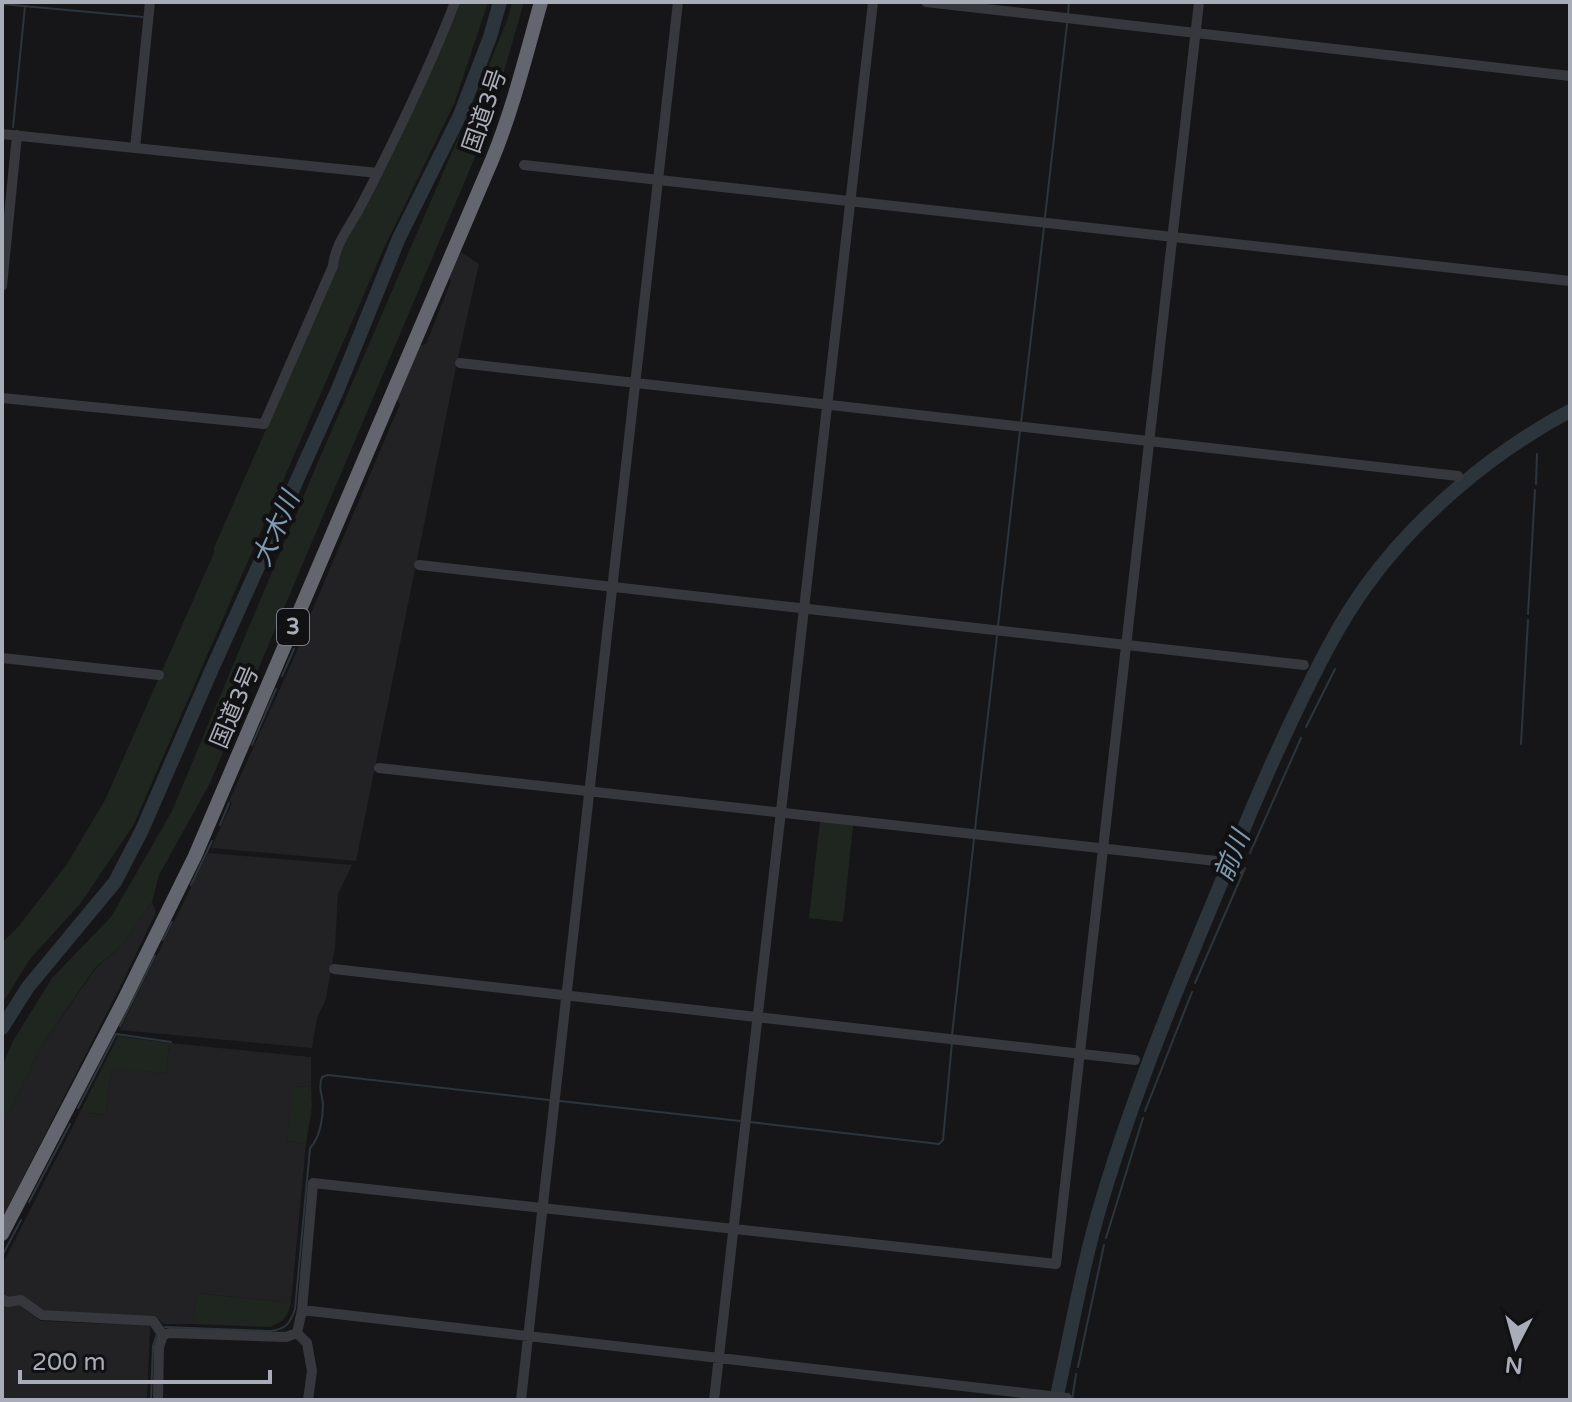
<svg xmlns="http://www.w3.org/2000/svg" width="1572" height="1402" font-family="'Varela Round','Noto Sans JP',sans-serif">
  <rect width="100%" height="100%" fill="#161618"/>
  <path fill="#222225" d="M461,252L479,264L457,362L356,861L211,848L232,803L229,801L307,629L306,625L400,404L396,399L420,345L426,344L451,281L449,278Z
    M208,853L352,865L338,894L335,947L326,999L317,1018L312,1048L120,1030Z
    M152,902L156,912L124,979L2,1219V1126L42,1045L96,968L123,944Z
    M169,1043L311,1057V1087L294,1086L287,1141L306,1144L291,1303L197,1293L193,1324H164L157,1318L44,1310L21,1297H6L2,1294V1265L81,1110L86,1113L106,1115L111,1068L166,1073Z
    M2,1303L20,1305L41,1321L150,1326L147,1400H2Z"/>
  <path fill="#1e261f" d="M458,2H488L454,104L384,248L133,826L80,904L30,959L2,1004V943L18,927L67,864L105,800L214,553V548L267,427L341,250Z
    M512,2H524L489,124L210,783L159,875L152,902L123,944L95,968L42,1045L2,1126V1067L13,1041L52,978L111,917L172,811L315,469L478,92L508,18Z
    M820,821L853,825L843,922L809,918Z
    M118,1036L169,1043L166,1073L111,1069L106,1115L86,1113L81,1110Z
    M293,1086L311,1087L312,1107L306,1144L287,1141Z
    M197,1293L291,1303C288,1317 283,1322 270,1327L193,1324Z"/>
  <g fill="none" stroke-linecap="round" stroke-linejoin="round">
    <path stroke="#2c353c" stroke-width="2" d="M2,4L143,17
      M1068,14L1069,2
      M13,127L25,6
      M1045,217L1067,24
      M1021,423L1044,227
      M1536,484L1537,454
      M1528,614L1535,490
      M998,626L1020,430
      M300,636L303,628
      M282,676L294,649
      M1306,727L1335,669
      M1521,744L1528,620
      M252,745L276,689
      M220,825L229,803
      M975,829L997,636
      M1250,853L1301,738
      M191,885L212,841
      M163,940L172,922
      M1195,983L1245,868
      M120,1026L155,956
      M952,1035L974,839
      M560,1101L740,1121
      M78,1108L116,1034L171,1042
      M1145,1111L1192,992
      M750,1122L939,1144L943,1140L952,1042
      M29,1202L70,1124
      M1106,1238L1143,1118
      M2,1256L21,1220
      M165,1327L270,1331C286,1329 290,1324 295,1309L310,1148C320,1138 323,1118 323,1104C322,1094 318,1087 322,1077L328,1075L549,1100
      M1078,1367L1104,1245
      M151,1400L153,1346L157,1334
      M1072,1400L1076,1374"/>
    <path stroke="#2c353c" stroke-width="14" d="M2,1028L28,987L115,882L142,830L212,669L338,389L399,238L460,115L490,37L500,2
      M1056,1400C1071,1333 1082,1266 1102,1200C1138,1079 1188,962 1237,845C1256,798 1276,753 1298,707C1318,666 1339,623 1366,586C1416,516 1494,451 1570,411"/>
    <path stroke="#37383d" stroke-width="10" d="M926,2L1570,76
      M2,134L135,148L150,2
      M135,148L378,173
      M524,165L1570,281
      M2,286L17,135
      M460,363L1458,476
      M2,398L264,424L333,266C335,245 348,229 358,211C365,198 372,185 378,172C406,116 433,60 455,2
      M419,565L1304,665
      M2,658L159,675
      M379,768L1216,861L1238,870
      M334,969L1135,1060
      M2,1299L7,1302L21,1300L42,1315L153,1321L163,1335
      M302,1310L1067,1398
      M297,1333L302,1310L313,1183L1056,1264L1199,2
      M297,1333L307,1343L312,1371L308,1400
      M163,1335L170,1333L286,1337L297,1333
      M158,1400L159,1347L163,1335
      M521,1400L678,2
      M714,1400L873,2"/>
    <path stroke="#63666e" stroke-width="14" d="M2,1234L123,1002L195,856L492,160C513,109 526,55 541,2"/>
  </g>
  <g text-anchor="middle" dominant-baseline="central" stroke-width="8" stroke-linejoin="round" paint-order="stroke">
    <rect fill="#111113" stroke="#7b7e86" stroke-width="2" x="277" y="609" width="32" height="36" rx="6"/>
    <g font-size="22" font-weight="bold" fill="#a8adb8">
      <text x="293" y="627">3</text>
    </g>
    <g font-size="24" fill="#a8adb8" stroke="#111113">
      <text transform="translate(485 111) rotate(-71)">国道3号</text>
      <text transform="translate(235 707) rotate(-67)">国道3号</text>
    </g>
    <g font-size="26" font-style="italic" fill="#7f9bb3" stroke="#111113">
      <text transform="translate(276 529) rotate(-66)">大木川</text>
      <text transform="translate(1232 856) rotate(-68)">前川</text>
    </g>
  </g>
  <rect width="1572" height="1402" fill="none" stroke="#a8adb8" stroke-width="8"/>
  <g transform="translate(1516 1346) rotate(186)" stroke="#111113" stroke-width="6" paint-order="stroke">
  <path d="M0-6L14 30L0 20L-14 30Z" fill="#a8adb8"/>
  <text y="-12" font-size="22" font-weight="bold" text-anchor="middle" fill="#a8adb8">N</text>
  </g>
  <path d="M20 1370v12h250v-12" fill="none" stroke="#a8adb8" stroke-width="4"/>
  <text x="32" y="1370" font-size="24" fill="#a8adb8" stroke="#111113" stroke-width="6" paint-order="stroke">200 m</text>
</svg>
